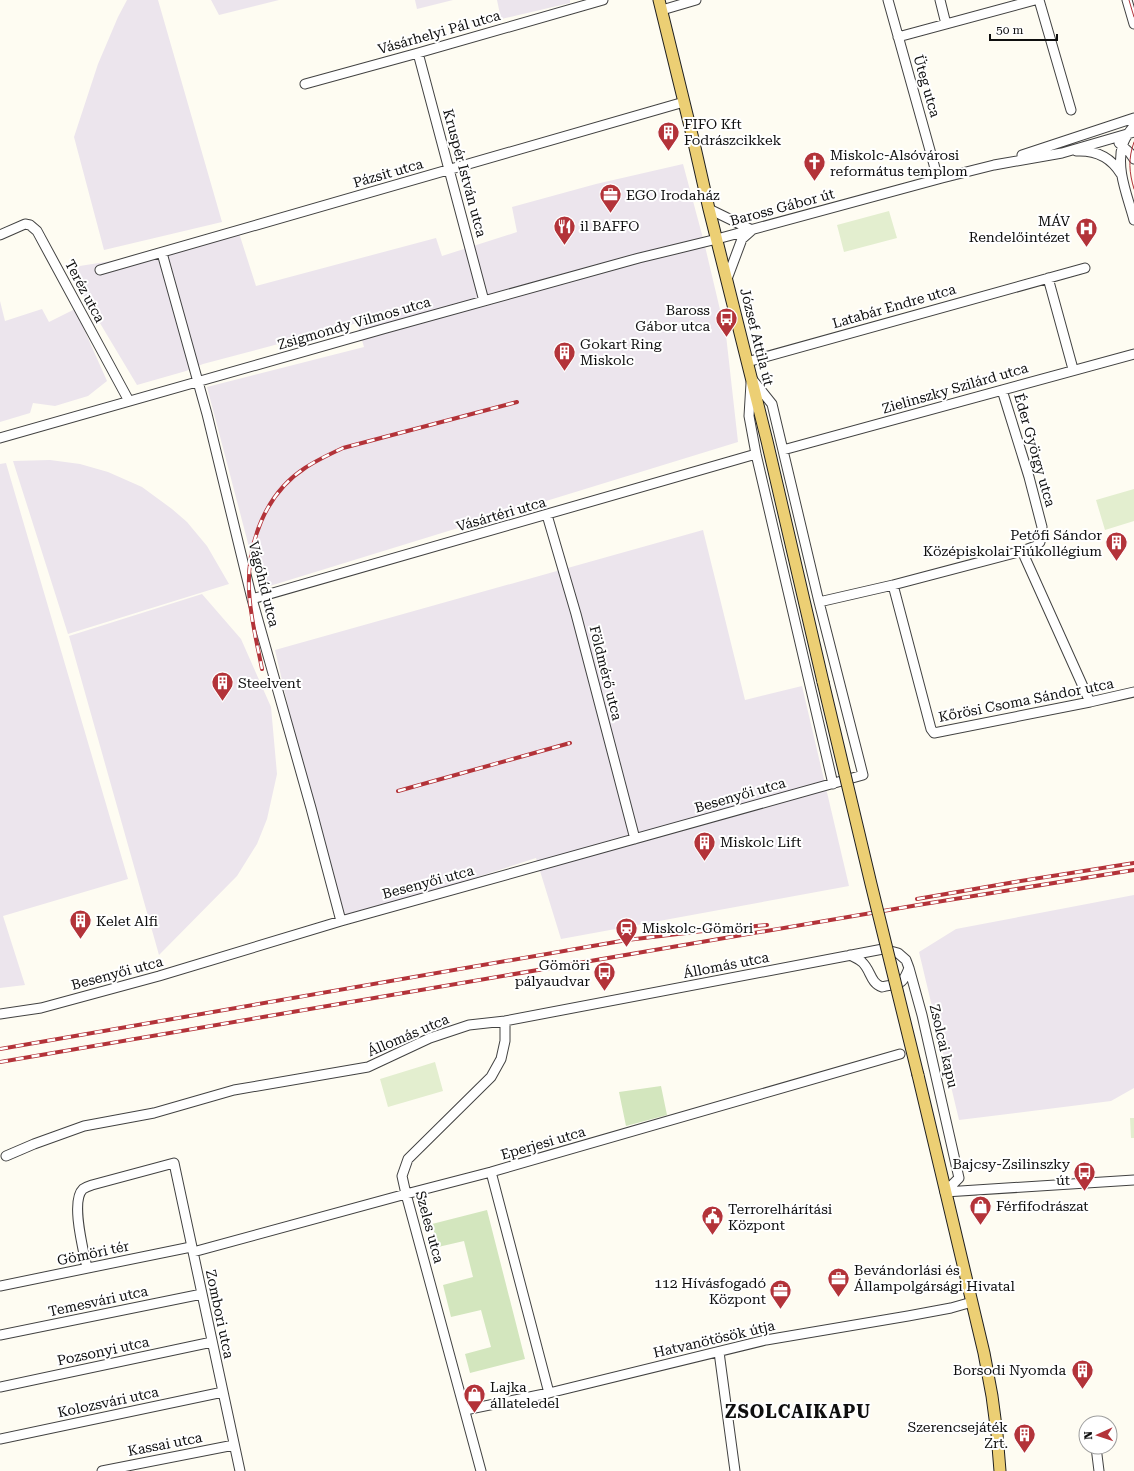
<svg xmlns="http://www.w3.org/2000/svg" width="1134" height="1471" font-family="'Roboto Serif',serif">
  <rect width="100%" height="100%" fill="#fefcf2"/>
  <path fill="#ece5ed" d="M127,0H158L222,222L104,250L74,137L98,64L118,17Z
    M211,0H279L219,15Z
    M415,0H453L417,9Z
    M497,0H570V3L501,19Z
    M683,164L704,242L726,335L738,442L260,589L207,387L364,347L357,323L203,364L186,371L137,385L67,268L162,253L238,230L256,286L436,238L442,256L517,232L512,207L596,184Z
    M0,301L5,321L42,309L49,322L75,309L107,381L88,396L55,406L33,403L30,413L0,422Z
    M50,460L80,464L108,472L142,487L172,509L187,522L207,546L229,584L68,634L13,461Z
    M6,463L128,879L3,916L25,985L0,988V464Z
    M703,530L745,700L802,686L849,886L561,939L536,858L341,921L314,819L275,650Z
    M202,594L241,639L271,707L277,774L267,819L257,844L237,876L159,955L69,636Z
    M1134,895V1088L1111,1101L959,1120L919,952L956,929Z"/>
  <path fill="#d3e6be" d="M661,1086L667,1115L626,1126L619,1092Z
    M487,1210L525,1359L470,1373L465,1354L491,1347L481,1310L451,1317L443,1285L473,1277L464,1241L438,1247L432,1224Z"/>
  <path fill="#e3eecf" d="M889,211L897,238L844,252L837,225Z
    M1134,489V521L1105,530L1096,500Z
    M435,1062L443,1091L388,1107L380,1079Z
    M1130,1118H1134V1138H1131Z"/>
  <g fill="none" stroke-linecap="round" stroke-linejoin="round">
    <defs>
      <path id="minor" d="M888,0L938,179
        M940,0L946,24
        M1039,0L1071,110
        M1127,0L1134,24
        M662,10L696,0
        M898,37L1035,0
        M418,53L484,301
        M305,84L418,53L603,0
        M1134,126C1129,132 1125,137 1123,144C1115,168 1128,197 1134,220
        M1119,143L1130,153L1134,159
        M1076,151C1095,150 1111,157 1121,174
        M1022,155L1134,118
        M709,209L752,230
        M0,235L25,224L30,225L37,231L129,401
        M162,253L207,414L252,599L311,808L341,921
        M100,270L684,102
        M1048,278L1073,369
        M727,279L742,239L751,231
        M747,362L1085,268
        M751,383L749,416L756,454L833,784
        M0,438L383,329L639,258L717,239L942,178L994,165L1062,153L1134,132
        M783,450L1134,354
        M547,515L576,614L635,839
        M1022,551L1090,702
        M893,585L931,729L934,733L1090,702L1134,692
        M252,599L756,454
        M819,602L893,585L1022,551L1036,546L1040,542L1042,527L1029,477L1002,390
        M850,955C854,957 859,959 862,962C871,970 870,983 882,987C900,983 902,986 909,968
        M0,1014L41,1008L159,976L341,921L863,775L819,602L772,404L752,379
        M6,1156L34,1144L84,1126L154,1113L234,1090L368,1067L430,1038L469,1025L505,1021L883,949L898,953L906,960L909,968L922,1015L959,1178L945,1192
        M491,1172L549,1393
        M945,1192L1134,1180
        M193,1252L406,1194L491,1172L900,1054
        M87,1268C84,1252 70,1201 83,1189C86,1187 89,1186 92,1185L174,1163L240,1471
        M0,1286L191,1247
        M0,1335L202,1294
        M719,1352L735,1471
        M0,1387L212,1342
        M465,1410L549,1393L766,1340L908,1316L951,1308L972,1302
        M0,1439L223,1392
        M1096,1447L1099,1471
        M102,1471L234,1445
        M481,1471L406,1194L402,1176L408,1159L491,1077L501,1059L505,1041V1021"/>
      <path id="major" d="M659,0L694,143L709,209L767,441L823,682
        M918,1075L984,1353L992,1396L997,1434L1000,1471"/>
    </defs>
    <use href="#minor" stroke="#424242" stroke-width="11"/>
    <use href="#major" stroke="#202020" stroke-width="13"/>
    <use href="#minor" stroke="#fff" stroke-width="9"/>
    <use href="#major" stroke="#eccf74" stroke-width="11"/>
    <path stroke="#b33339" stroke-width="1" d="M1129,0L1134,17
      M1134,142C1128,159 1129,172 1134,189"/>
    <defs>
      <path id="rail" d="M262,669C257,643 250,616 249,590C247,543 265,494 305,468C317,460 330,454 343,448L517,402
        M398,791L570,743
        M917,899L1015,882L1134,863
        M0,1049L627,940L703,931L767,925
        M0,1062L918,905L1134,870"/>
    </defs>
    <use href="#rail" stroke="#b33339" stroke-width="4"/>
    <use href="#rail" stroke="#fff" stroke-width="2.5" stroke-dasharray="8" stroke-linecap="butt"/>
    <defs>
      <path id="major-bridge" d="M823,682L871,884L918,1075"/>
    </defs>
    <use href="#major-bridge" stroke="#202020" stroke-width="13" stroke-linecap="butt"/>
    <use href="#major-bridge" stroke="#eccf74" stroke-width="11"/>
  </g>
  <defs>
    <symbol id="building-pin" viewBox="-11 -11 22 30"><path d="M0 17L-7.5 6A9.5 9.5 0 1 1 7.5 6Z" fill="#b33339" stroke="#fff"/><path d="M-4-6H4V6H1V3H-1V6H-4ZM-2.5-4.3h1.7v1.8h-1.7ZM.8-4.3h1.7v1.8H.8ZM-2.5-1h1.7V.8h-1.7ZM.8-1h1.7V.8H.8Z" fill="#fff"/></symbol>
    <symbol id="church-pin" viewBox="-11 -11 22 30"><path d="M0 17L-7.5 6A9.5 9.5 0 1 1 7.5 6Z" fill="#b33339" stroke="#fff"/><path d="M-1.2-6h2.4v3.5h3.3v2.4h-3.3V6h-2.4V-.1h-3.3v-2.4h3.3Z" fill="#fff"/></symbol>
    <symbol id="office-pin" viewBox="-11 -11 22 30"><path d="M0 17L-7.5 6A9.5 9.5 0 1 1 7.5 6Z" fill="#b33339" stroke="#fff"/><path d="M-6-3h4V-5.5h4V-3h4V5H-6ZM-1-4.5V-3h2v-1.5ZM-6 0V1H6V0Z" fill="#fff"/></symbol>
    <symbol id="restaurant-pin" viewBox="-11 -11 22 30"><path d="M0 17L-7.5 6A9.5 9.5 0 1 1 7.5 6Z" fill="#b33339" stroke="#fff"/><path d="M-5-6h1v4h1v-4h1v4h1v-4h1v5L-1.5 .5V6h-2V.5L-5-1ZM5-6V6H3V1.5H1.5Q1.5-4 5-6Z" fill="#fff"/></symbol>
    <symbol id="hospital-pin" viewBox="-11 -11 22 30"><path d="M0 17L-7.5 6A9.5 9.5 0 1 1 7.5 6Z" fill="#b33339" stroke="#fff"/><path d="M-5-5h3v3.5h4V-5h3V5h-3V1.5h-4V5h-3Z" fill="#fff"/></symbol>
    <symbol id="bus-pin" viewBox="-11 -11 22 30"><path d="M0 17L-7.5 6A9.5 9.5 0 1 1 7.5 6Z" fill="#b33339" stroke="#fff"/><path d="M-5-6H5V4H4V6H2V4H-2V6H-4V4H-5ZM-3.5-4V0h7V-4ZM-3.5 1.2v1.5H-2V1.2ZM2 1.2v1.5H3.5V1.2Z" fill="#fff"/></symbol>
    <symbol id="station-pin" viewBox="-11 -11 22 30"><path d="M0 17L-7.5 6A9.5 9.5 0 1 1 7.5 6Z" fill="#b33339" stroke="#fff"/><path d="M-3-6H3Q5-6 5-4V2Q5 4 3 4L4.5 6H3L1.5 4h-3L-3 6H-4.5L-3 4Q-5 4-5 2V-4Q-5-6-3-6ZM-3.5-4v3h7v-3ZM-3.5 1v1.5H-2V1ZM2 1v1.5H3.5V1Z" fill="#fff"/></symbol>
    <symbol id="shop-pin" viewBox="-11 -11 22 30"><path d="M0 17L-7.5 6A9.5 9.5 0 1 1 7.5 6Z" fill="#b33339" stroke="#fff"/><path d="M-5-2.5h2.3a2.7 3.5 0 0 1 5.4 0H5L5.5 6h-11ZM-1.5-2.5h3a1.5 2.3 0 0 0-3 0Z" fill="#fff"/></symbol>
    <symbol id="civic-pin" viewBox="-11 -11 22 30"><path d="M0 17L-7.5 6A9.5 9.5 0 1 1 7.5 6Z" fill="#b33339" stroke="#fff"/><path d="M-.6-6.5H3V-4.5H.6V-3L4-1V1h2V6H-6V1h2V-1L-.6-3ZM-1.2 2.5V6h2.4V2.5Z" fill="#fff"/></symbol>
  </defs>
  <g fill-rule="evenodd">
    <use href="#building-pin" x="656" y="120" width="25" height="34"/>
    <use href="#church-pin" x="802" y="150" width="25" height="34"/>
    <use href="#office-pin" x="598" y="182" width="25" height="34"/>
    <use href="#restaurant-pin" x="552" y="214" width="25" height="34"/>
    <use href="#hospital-pin" x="1074" y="216" width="25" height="34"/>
    <use href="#bus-pin" x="714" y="306" width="25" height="34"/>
    <use href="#building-pin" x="552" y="340" width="25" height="34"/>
    <use href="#building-pin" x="1104" y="530" width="25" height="34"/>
    <use href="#building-pin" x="210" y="670" width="25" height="34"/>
    <use href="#building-pin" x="692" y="830" width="25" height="34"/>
    <use href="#building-pin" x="68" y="908" width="25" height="34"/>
    <use href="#station-pin" x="614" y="916" width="25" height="34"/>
    <use href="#bus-pin" x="592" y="960" width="25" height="34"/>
    <use href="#bus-pin" x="1072" y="1160" width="25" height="34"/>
    <use href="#shop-pin" x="968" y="1194" width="25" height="34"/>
    <use href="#civic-pin" x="700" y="1204" width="25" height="34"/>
    <use href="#office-pin" x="826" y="1266" width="25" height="34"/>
    <use href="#office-pin" x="768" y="1278" width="25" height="34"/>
    <use href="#building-pin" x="1070" y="1358" width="25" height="34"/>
    <use href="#shop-pin" x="462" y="1382" width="25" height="34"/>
    <use href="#building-pin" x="1012" y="1422" width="25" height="34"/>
  </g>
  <g text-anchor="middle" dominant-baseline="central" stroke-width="4" stroke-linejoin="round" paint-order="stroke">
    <g font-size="14" fill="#0f0f0f" stroke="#fff">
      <text transform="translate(439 32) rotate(-16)">Vásárhelyi Pál utca</text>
      <text transform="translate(927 86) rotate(74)">Üteg utca</text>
      <text transform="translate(388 173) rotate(-16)">Pázsit utca</text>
      <text transform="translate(465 173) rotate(75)">Kruspér István utca</text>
      <text transform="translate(782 207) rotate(-15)">Baross Gábor út</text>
      <text transform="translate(85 291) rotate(62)">Teréz utca</text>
      <text transform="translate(894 306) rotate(-16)">Latabár Endre utca</text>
      <text transform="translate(354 323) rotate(-16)">Zsigmondy Vilmos utca</text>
      <text transform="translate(757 337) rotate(76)">József Attila út</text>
      <text transform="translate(955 388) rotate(-16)">Zielinszky Szilárd utca</text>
      <text transform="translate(1035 450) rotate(74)">Éder György utca</text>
      <text transform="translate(501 514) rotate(-16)">Vásártéri utca</text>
      <text transform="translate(264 584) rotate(76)">Vágóhíd utca</text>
      <text transform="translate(606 673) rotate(76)">Földmérő utca</text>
      <text transform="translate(1026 700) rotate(-11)">Kőrösi Csoma Sándor utca</text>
      <text transform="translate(740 795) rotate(-16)">Besenyői utca</text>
      <text transform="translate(428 882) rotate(-15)">Besenyői utca</text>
      <text transform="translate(726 965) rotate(-11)">Állomás utca</text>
      <text transform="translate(117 973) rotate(-15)">Besenyői utca</text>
      <text transform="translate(408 1035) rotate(-23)">Állomás utca</text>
      <text transform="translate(944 1046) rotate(77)">Zsolcai kapu</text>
      <text transform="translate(543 1143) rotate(-16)">Eperjesi utca</text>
      <text transform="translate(430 1227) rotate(75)">Szeles utca</text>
      <text transform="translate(93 1253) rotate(-12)">Gömöri tér</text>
      <text transform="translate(98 1301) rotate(-12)">Temesvári utca</text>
      <text transform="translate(220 1314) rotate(78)">Zombori utca</text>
      <text transform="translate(714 1339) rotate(-13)">Hatvanötösök útja</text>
      <text transform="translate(103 1351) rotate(-12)">Pozsonyi utca</text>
      <text transform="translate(108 1402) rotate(-12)">Kolozsvári utca</text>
      <text transform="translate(165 1444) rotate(-11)">Kassai utca</text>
    </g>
    <g font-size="14" fill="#0f0f0f" stroke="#fff" text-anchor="start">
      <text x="684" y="124">FIFO Kft<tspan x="684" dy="16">Fodrászcikkek</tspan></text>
      <text x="830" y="155">Miskolc-Alsóvárosi<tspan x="830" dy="16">református templom</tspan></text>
      <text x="626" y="195">EGO Irodaház</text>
      <text x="1070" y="221" text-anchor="end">MÁV<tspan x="1070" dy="16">Rendelőintézet</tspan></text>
      <text x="580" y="226">il BAFFO</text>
      <text x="710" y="310" text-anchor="end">Baross<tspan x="710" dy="16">Gábor utca</tspan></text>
      <text x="580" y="344">Gokart Ring<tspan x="580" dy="16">Miskolc</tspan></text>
      <text x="1102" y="535" text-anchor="end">Petőfi Sándor<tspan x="1102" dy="16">Középiskolai Fiúkollégium</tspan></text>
      <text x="238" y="683">Steelvent</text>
      <text x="720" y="842">Miskolc Lift</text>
      <text x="96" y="921">Kelet Alfi</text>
      <text x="642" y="928">Miskolc-Gömöri</text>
      <text x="590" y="965" text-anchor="end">Gömöri<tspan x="590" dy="16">pályaudvar</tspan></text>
      <text x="1070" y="1164" text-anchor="end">Bajcsy-Zsilinszky<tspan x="1070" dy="16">út</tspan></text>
      <text x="996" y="1206">Férfifodrászat</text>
      <text x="728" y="1209">Terrorelhárítási<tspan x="728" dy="16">Központ</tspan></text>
      <text x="854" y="1270">Bevándorlási és<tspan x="854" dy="16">Állampolgársági Hivatal</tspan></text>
      <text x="766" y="1283" text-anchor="end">112 Hívásfogadó<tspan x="766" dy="16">Központ</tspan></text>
      <text x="1066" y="1370" text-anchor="end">Borsodi Nyomda</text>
      <text x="490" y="1387">Lajka<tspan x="490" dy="16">állateledel</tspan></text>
      <text x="1008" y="1427" text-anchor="end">Szerencsejáték<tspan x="1008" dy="16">Zrt.</tspan></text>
    </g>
    <g font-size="18" font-weight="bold" letter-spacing="1" fill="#0f0f0f" stroke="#fff">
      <text x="798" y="1411">ZSOLCAIKAPU</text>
    </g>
  </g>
  <g transform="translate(1098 1435) rotate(267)"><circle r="19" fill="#ffffff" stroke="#9f9f9f"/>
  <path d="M0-3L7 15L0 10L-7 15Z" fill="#b33339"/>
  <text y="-6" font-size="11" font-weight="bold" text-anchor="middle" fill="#0f0f0f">N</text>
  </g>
  <path d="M990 34v6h67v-6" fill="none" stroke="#0f0f0f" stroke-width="2"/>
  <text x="996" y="34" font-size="12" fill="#0f0f0f" stroke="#ffffff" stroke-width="3" paint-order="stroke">50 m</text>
</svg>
